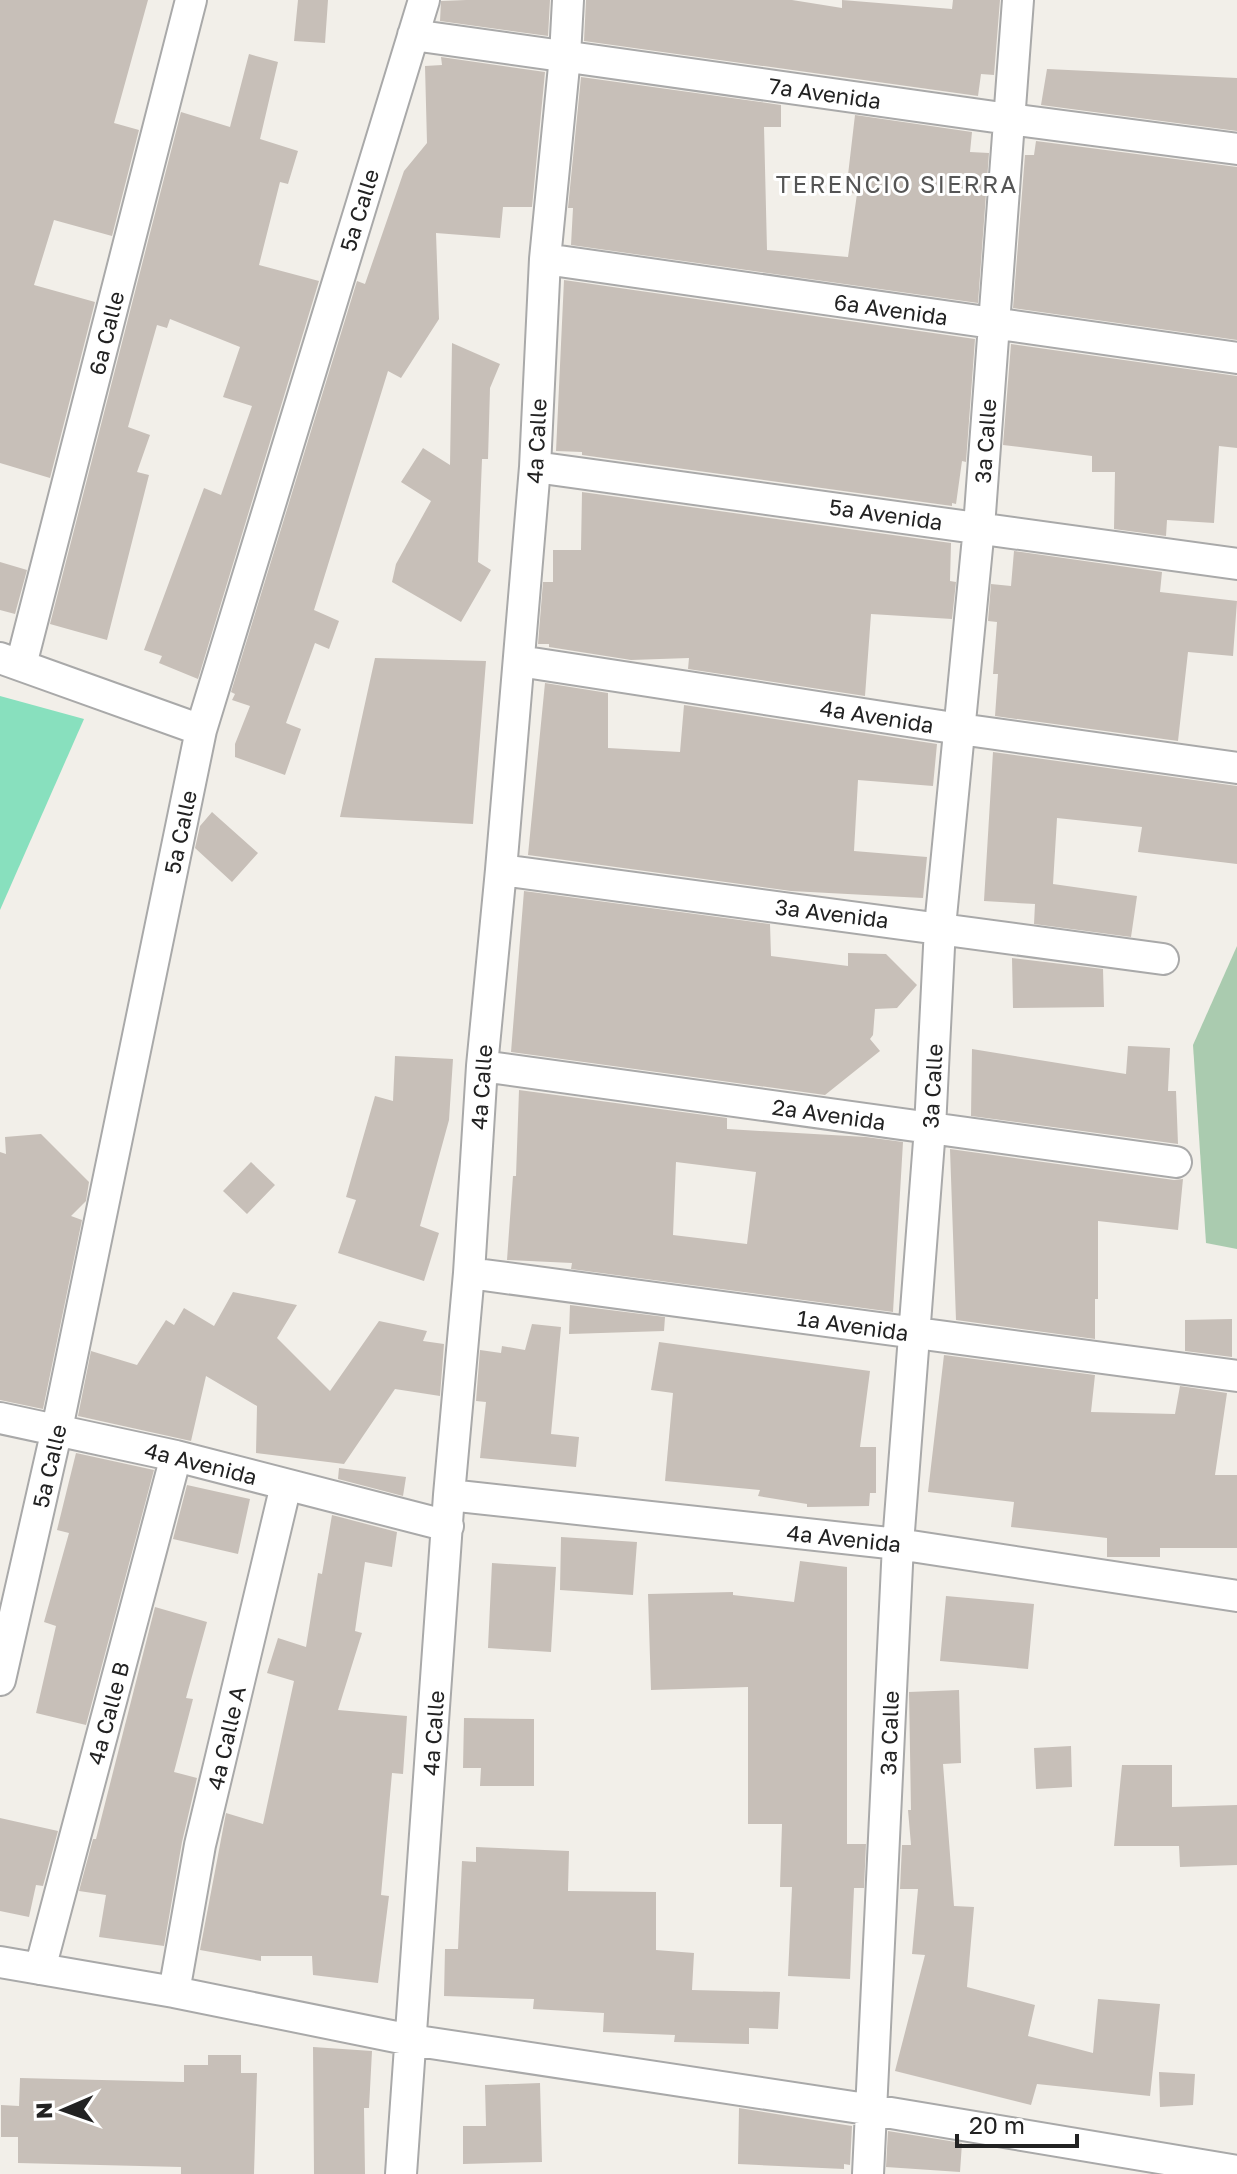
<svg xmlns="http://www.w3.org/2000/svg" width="1237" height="2174" font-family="'Golos Text',sans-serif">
  <rect width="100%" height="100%" fill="#f2efe9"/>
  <path fill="#aacbaf" d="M1237,946V1249L1206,1243L1193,1045Z"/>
  <path fill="#88e0be" d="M0,696L84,719L0,910Z"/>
  <path fill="#c7bfb8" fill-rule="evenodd" d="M0,0H148L114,123L139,130L112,236L54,220L34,285L95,302L50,478L0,463Z
    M298,0H328L325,43L294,41Z
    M466,0H550L548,36L440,21L441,1Z
    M586,0H792L842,8V0L952,9L953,0H1000L994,75L981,74L978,96L584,41Z
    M249,54L278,62L260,139L298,151L288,184L280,182L259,265L319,281L198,679L159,663L162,656L144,650L204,488L221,495L252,406L223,397L240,347L170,319L167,328L157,325L128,427L150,435L137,472L149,475L107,640L50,624L181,112L230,127Z
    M441,57L545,72L532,207H503L500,238L436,233L439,319L401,378L388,371L314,610L339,621L329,649L315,643L286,723L301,729L285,775L235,757V744L250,706L232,700L235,694L231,692L357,281L365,284L404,171L427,143L425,66L442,65Z
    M1047,69L1237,78V131L1041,105Z
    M581,77L781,105V127H764L767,250L848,257L857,194L846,192L855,115L972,132L970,152L989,153L978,303L571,245L573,208H568Z
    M1036,141L1237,167V340L1013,308L1025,155H1034Z
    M564,280L975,339L966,462L962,461L956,504L952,503V506L582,455V452L556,451Z
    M452,343L500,364L490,388L488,459H482L478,562L491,570L461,622L392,582L396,564L431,501L401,482L423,448L450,465Z
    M1011,344L1237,376V448L1219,446L1214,523L1167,520L1166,536L1114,529L1115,472H1092V456L1003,445Z
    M582,492L951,543L950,581L956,582L952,619L871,614L865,696L688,669L689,658L631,660L549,647V644H538L543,582H553V550H581Z
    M1014,551L1162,572L1160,592L1237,601L1233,656L1188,652L1178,741L995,716L998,674H993L997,622L988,621L991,584L1011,586Z
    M0,562L27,570L15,614L0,610Z
    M375,658L486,661L473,824L340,817Z
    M545,683L608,693V748L680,752L684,705L937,744L933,786L858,780L854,851L927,857L923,898L791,891L528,855Z
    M993,752L1237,786V864L1138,852L1142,827L1057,818L1053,884L1137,896L1131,937L1034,924L1035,904L984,901Z
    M212,812L258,853L232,882L195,848L200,826Z
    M524,891L770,924L771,956L848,966V953L886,954L917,985L897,1008L875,1009L873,1035L870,1039L880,1051L825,1095L511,1052Z
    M1012,958L1103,969L1104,1007L1013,1008Z
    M1128,1046L1170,1048L1168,1091H1176L1178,1144L971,1116L972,1049L1126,1074Z
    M395,1056L453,1059L449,1120L420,1226L439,1233L424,1281L338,1253L356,1200L346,1197L375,1096L393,1101Z
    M519,1090L727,1118V1129L866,1137L903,1142L893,1312L571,1269L572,1263L507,1260L513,1176H516ZM676,1162L756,1172L747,1244L673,1235Z
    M41,1134L89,1182L86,1201L71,1216L82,1220L43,1409L0,1400V1152L6,1154L5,1137Z
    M950,1149L1174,1180L1183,1179L1178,1230L1098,1221V1299H1095V1339L956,1320Z
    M251,1162L275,1185L247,1214L223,1191Z
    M233,1292L297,1305L277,1338L330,1391L379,1321L427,1331L423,1341L444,1344L440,1396L395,1389L344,1464L256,1453L257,1406L206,1376L191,1441L78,1416L91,1351L137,1365L166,1320L174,1325L184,1308L214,1326Z
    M570,1305L665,1317L664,1331L569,1334Z
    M1232,1319V1357L1185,1351V1320Z
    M532,1324L561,1327L551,1434L579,1437L576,1467L480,1458L486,1402L476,1401L480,1350L501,1353L502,1346L525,1350Z
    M659,1342L870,1371L860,1447H876V1493H870L869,1506L807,1507V1504L758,1496L760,1490L665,1481L673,1393L651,1390Z
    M944,1355L1095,1375L1091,1412L1175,1414L1180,1386L1227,1393L1215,1475H1237V1548H1160V1557H1107V1538L1011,1527L1014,1502L928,1492Z
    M76,1453L154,1470L86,1725L36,1713L56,1626L44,1622L69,1533L57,1530Z
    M339,1468L406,1477L403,1496L338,1479Z
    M187,1485L250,1499L238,1554L173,1539Z
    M332,1515L397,1532L392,1567L365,1562L355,1631L362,1633L338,1710L407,1716L403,1774L392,1773L381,1895L389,1896L378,1983L313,1975L312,1956H261V1961L200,1950L226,1813L263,1824L294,1681L267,1673L278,1638L306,1647L318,1573L322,1574Z
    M561,1537L637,1542L633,1595L560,1590Z
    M800,1561L847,1567V1844H866L864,1888H854L850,1979L788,1976L792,1887H780L782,1824H748V1687L651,1690L648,1594L733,1592V1595L794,1602Z
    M492,1563L556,1567L551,1652L488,1648Z
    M946,1596L1034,1604L1028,1669L940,1661Z
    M155,1607L207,1622L186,1698L193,1699L174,1772L197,1778L182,1842L164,1946L99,1937L106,1895L79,1891L93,1839H96Z
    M959,1690L961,1763L943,1764L954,1906L974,1907L967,1987L1035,2005L1028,2036L1093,2053L1098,1999L1160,2004L1150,2096L1037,2084L1031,2105L895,2071L925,1955L912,1954L918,1889H900L902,1845H911L908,1810H911L909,1692Z
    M464,1718L534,1719V1786H480L481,1768H463Z
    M1071,1746L1072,1787L1036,1789L1034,1748Z
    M1122,1765H1172V1807L1237,1805V1865L1180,1867L1179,1846H1114Z
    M0,1818L58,1831L43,1886L36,1885L29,1917L0,1911Z
    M476,1847L569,1851L568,1891L656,1892V1950L694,1953L692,1990L780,1992L778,2029L749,2028V2044L674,2042L675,2035L603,2032L604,2013L533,2009L534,1999L444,1996L445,1949H458L462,1861L476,1862Z
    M313,2047L372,2051L369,2108H364L365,2174H314Z
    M208,2055H241V2073H257L254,2174H181V2167L18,2163V2137H1V2105L19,2106L20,2078L184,2082V2065H208Z
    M1159,2072L1195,2074L1193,2105L1160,2107Z
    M540,2083L542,2162L463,2164V2126H486L485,2085Z
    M739,2108L852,2126L850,2165L844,2164V2169L738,2164Z
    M888,2131L962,2143L960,2172L886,2167Z"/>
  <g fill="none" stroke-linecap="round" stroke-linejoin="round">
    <defs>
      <path id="minor" d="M413,35L1009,119L1237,149
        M545,259L1237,358
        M535,467L1237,564
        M0,658L201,730
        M519,661L960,729L1237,768
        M21,665L191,0
        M501,870L1163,959
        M482,1066L1176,1162
        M469,1273L1237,1376
        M0,1418L176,1456L448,1526
        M449,1495L898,1544L1237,1596
        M0,1680L57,1429L201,730L424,0
        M0,1962L174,1992L411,2040L873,2110L1237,2171
        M40,1969L176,1456
        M174,1992L200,1845L286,1485
        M401,2174L449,1495L469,1273L482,1066L501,870L535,467L545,259L565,56L568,0
        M868,2174L898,1544L930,1128L940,927L979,527L1018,0"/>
    </defs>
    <use href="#minor" stroke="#a9a9a9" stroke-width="34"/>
    <use href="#minor" stroke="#fff" stroke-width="30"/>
  </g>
  <g text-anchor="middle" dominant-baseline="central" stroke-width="6" stroke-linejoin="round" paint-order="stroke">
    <g font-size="22" fill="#222" stroke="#fff">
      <text transform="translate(825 93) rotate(8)">7a Avenida</text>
      <text transform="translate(359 210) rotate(-73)">5a Calle</text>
      <text transform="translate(891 309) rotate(8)">6a Avenida</text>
      <text transform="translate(106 333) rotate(-76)">6a Calle</text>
      <text transform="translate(536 441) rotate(-87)">4a Calle</text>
      <text transform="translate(985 441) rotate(-86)">3a Calle</text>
      <text transform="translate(886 514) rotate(8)">5a Avenida</text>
      <text transform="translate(877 716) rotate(9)">4a Avenida</text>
      <text transform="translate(180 832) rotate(-78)">5a Calle</text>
      <text transform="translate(832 913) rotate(7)">3a Avenida</text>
      <text transform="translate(932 1086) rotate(-87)">3a Calle</text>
      <text transform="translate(481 1087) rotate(-86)">4a Calle</text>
      <text transform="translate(829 1114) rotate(8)">2a Avenida</text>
      <text transform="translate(853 1325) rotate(8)">1a Avenida</text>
      <text transform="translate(201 1463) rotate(14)">4a Avenida</text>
      <text transform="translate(49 1466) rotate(-77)">5a Calle</text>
      <text transform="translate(844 1538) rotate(6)">4a Avenida</text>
      <text transform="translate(108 1713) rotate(-75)">4a Calle B</text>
      <text transform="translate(433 1733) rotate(-86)">4a Calle</text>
      <text transform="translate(889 1733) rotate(-88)">3a Calle</text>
      <text transform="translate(226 1738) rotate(-77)">4a Calle A</text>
    </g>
    <g font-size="24" letter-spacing="2" fill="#555" stroke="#fff">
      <text x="897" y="183">TERENCIO SIERRA</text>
    </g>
  </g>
  <g transform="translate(64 2110) rotate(268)" stroke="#ffffff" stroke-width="6" paint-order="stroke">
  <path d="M0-6L14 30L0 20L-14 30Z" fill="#222222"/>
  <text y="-12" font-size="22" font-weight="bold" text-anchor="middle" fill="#222222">N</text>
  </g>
  <path d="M957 2134v12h120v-12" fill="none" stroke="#222222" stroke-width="4"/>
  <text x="969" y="2134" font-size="24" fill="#222222" stroke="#ffffff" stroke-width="6" paint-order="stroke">20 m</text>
</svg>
